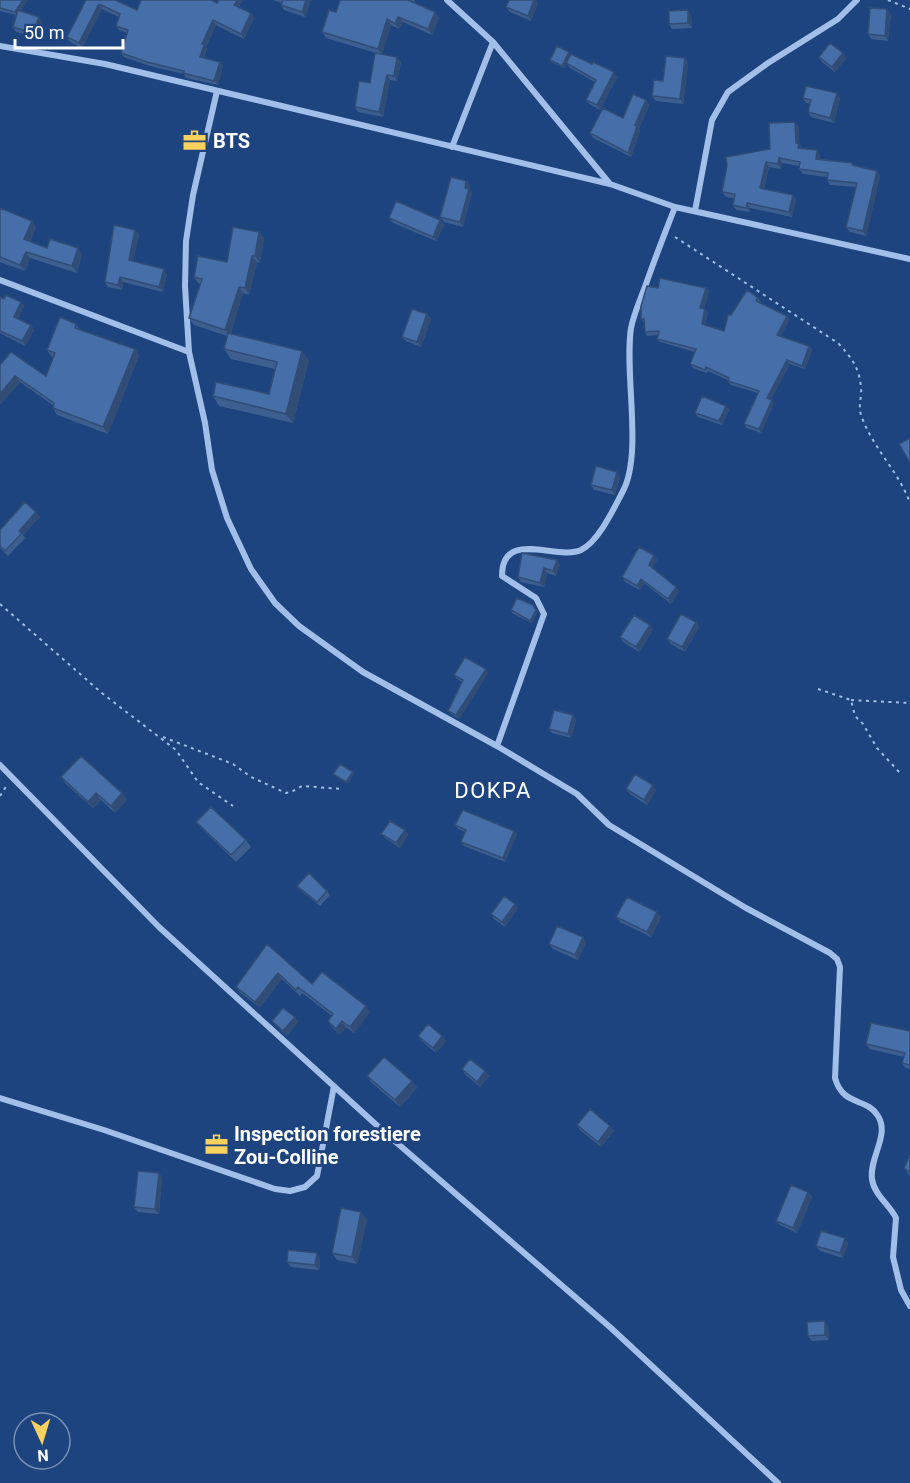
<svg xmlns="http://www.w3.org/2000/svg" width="910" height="1483" font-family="Roboto,sans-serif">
  <rect width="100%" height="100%" fill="#1d447f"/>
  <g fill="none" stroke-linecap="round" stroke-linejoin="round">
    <path stroke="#a1bfe8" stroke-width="2" stroke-dasharray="3 4.5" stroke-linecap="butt" d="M888,0L910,9
      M675,237L838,343C851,357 859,367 861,387C862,396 858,406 861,415C872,447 899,472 910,503
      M0,604L103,694L176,750L198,782L233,806
      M818,689L851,700L855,716L863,724L877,748L900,773
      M851,700L910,703
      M163,737L233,764L251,777L286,793L291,792L302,786L342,789
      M0,796L7,785"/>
    <path stroke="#a1bfe8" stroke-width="6" d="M447,0L493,42L610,184
      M0,46L105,64L610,184L675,207L910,259
      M217,91L193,195L186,241L185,286L189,352L205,423L212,470L227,518L251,569L275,603L299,626L363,672L497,746L577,794L609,825L746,908L830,953L837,959L840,967L835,1078C843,1107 867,1097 878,1116C890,1135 869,1158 872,1179C874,1195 890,1205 896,1218L893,1257L901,1290L910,1306
      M452,147L493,42
      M695,211L712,120L728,92L768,63L838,19L857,0
      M0,280L189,352
      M497,746L544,614L536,598L502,576C502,528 557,561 581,550C599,541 614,508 623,491C643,452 624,374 631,328C634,313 641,298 646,284C655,258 665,233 675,207
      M0,765L159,927L382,1130L611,1328L778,1483
      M0,1098L104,1130L275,1189L290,1191L305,1187L317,1176L334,1086"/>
  </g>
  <path fill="#3c5f90" d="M0,0L21,11L39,17L42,22L37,38L16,32L13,27L16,15L0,11Z
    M86,0L137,10L243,0L239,7L251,13L254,18L244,39L216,25L206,47L207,49L204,58L220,62L223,66L218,85L186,78L184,74L150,66L124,57L121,53L127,33L119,30L116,26L119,17L102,9L82,48L70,42L67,37Z
    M273,0H311L305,17L284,10L281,5L282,3Z
    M340,0H415L414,3L439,18L432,35L403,22L399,29L391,25L382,54L401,62L397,81L390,80L383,117L358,112L355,107L370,83L376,53L326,38L322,32L336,12Z
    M509,0H536L538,3L531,21L510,12L506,7Z
    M891,14L888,41L871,39L868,34Z
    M691,15L692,28L672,29L669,24Z
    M843,53L846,58L835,72L822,62L819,57Z
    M571,55L564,68L551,62L550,60Z
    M685,58L688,63L683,104L656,101L652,96L663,81Z
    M566,63L617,77L600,110L589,104L586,100L595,82L570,68Z
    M803,98H840L834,123L811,117L808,112L810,104L806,103Z
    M646,100L649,105L639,129L640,131L631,157L593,138L590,133L623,118Z
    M799,127V144L802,148L820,155V159L852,163L854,165L877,171L880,176L866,236L850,232L846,227L856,187L830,185L827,180V177L803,174L799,169L800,166L782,163L781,169L769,167L764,189L793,195L796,200L792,217L750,208V212L736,210L733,205L734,198L726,197L722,192Z
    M466,181L470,186L469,189L472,193L463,227L444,222L440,217Z
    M0,208L36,227L30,241L47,248H78L82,254L77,273L30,258L25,271L0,262Z
    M389,218L440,220L444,225L436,241L393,223Z
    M135,230L139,235L133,261L167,274L163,292L123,282L122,290L108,287L105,282Z
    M259,232L264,238L260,263L257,262L249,295L243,293L231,333L309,360L293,423L219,406L213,396L269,394L275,369L231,359L224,349L227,336L194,325L189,318L200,284L198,283L194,277L227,262Z
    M658,288L709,291L704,309L708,313L705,325L724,331L731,315L758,298L761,302L760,303L787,316L789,320L781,336L809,346L812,350L805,369L790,364L771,399L774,403L761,433L747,428L744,424L758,393L731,385L728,381V380L708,371L707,373L693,368L690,364L695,352L660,342L657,339L658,335L647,336L645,332L644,322L641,319Z
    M0,297L4,299L21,302L24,306L18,319L31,325L34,330L25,346L0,333Z
    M427,314L431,319L421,347L406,341L402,337Z
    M76,324L80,330L135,349L139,355L108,434L57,415L53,408L54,406L20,382L1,404L0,403V365L46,376L53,357L51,356L47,350Z
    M726,406L729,410L722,425L698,417L695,413Z
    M620,477L615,495L594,490L591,485Z
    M40,517L23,535L25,538L8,556L0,548V530Z
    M654,555L657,560L652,568L679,591L671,604L644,583L640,590L625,582L622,577Z
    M557,560L560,565L556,576L547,573L544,587L521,582L518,577Z
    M511,610L537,612L532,623L512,613Z
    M696,622L699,627L685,652L671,644L667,639Z
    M653,630L639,652L623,642L620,637Z
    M488,673L459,719L451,714L448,711L462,682L456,678L454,675Z
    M573,715L576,720L571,738L552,733L549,729Z
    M61,777L122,793L127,800L115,813L101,800L93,808L66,784Z
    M626,789L656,790L647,805L630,794Z
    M196,822L246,840L251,847L236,862L202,829Z
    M455,825L514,831L517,834L505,862L464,846L461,842L465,832L458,829Z
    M405,830L408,835L400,848L385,838L381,834Z
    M297,886L327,891L330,895L320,906L300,890Z
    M518,908L505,927L494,919L491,914Z
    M616,917H661L651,937L620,922Z
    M583,937L586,942L578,960L553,949L549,944Z
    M267,944L312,984L370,1012L354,1033L346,1027L340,1035L332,1027L328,1021L332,1016L302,993L300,996L282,979L260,1007L240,993L236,987Z
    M295,1017L298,1022L287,1036L276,1026L272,1021Z
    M910,1031V1069L905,1068L902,1063L904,1057L870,1049L866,1044Z
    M418,1036H442L446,1041L436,1053L422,1041Z
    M462,1069L485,1071L489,1076L480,1087L465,1074Z
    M367,1076L412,1081L417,1088L400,1107L372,1083Z
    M577,1125L610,1126L614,1131L601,1147L580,1130Z
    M910,1155V1176L904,1168Z
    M159,1173L162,1178L159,1214L138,1212L134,1207Z
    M808,1192L812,1197L797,1233L780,1225L776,1221Z
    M367,1219L357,1264L337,1260L332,1253Z
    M848,1243L843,1258L820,1251L816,1246Z
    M320,1258L319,1270L291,1267L287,1262Z
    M828,1326L829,1340L812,1341L808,1336Z"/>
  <path fill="#314d76" d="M23,0H28L18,16L15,12Z
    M238,0H243L238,9L234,5Z
    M306,0H311L305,17L302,12Z
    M533,0H536L538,3L531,21L528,16Z
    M99,4L102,9L82,48L79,43Z
    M887,9L891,14L888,41L885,36Z
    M688,10L691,15L692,28L688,23Z
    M435,12L439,18L432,35L428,29Z
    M251,13L254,18L244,39L241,34Z
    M39,17L42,22L37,38L33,33Z
    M398,17L403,22L399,29L395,24Z
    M387,19L391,25L382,55L378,49Z
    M213,20L216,25L206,47L207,49L203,61L200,57L202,44Z
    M569,52L571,55L564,68L562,66Z
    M843,53L846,58L835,72L832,67Z
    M397,57L401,62L397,81L394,76Z
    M685,58L688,63L683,104L680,99Z
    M220,62L223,66L218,85L214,81Z
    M614,72L617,77L600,110L597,105Z
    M387,75L390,80L383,117L379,112Z
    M837,93L840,98L834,123L830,118Z
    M646,100L649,105L639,129L640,131L631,157L628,153L635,125Z
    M795,122L799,127V144L802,149L801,153L796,143Z
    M817,150L820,155L819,164L816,159Z
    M779,158L782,163L781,169L778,164Z
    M766,162L769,167L763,193L760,188Z
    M877,171L880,176L866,236L863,231Z
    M466,181L470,186L469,189L472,193L463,227L460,222Z
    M793,195L796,200L792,217L789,212Z
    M747,203L750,208V212L746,208Z
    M440,220L444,225L436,241L433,237Z
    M32,221L36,227L29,245L24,239Z
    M135,230L139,235L132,265L129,260Z
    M259,232L264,238L260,263L255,256Z
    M78,248L82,254L77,273L72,266Z
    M26,252L30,258L25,271L20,265Z
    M252,256L257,262L249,295L245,288Z
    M164,269L167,274L163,292L159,287Z
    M120,277L123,282L122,290L118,285Z
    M239,287L243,293L230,336L225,330Z
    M706,288L709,291L703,312L700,308Z
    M21,302L24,306L17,321L14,317Z
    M705,309L708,313L704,328L702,324Z
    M427,314L431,319L421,347L417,342Z
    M787,316L789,320L780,339L777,335Z
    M31,325L34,330L25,346L22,341Z
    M809,346L812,350L805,369L802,366Z
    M135,349L139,355L108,434L103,427Z
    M302,351L309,360L293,423L286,414Z
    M787,360L790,364L770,401L767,398Z
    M15,376L20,382L1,404L0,403V394Z
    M772,400L774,403L761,433L759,429Z
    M726,406L729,410L722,425L719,421Z
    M617,472L620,477L615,495L612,490Z
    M36,512L40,517L23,535L19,531Z
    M654,555L657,560L652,569L649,565Z
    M557,560L560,565L556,576L553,571Z
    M544,568L547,573L544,587L540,583Z
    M641,579L644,583L640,590L637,586Z
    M676,587L679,591L671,604L668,599Z
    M533,605L537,612L532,623L530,621Z
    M696,622L699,627L685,652L682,647Z
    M650,625L653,630L639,652L636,647Z
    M486,669L488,673L459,719L456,715Z
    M573,715L576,720L571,738L568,734Z
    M353,772L354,774L348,784L346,782Z
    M653,785L656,790L647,805L644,800Z
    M96,793L101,800L93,808L88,802Z
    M122,793L127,800L115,813L111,806Z
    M405,830L408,835L400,848L396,843Z
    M514,831L517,834L505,862L503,858Z
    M515,904L518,908L505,927L502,922Z
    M657,912L661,917L651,937L647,932Z
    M583,937L586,942L578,960L575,955Z
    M278,973L282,979L260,1007L255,1002Z
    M366,1006L370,1012L354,1033L350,1027Z
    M295,1017L298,1022L287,1036L283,1031Z
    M342,1021L346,1027L340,1035L336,1029Z
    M442,1036L446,1041L436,1053L433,1048Z
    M485,1071L489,1076L480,1087L477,1082Z
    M412,1081L417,1088L400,1107L395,1100Z
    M610,1126L614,1131L601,1147L598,1142Z
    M159,1173L162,1178L159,1214L155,1209Z
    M808,1192L812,1197L797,1233L793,1228Z
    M361,1212L367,1219L357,1264L352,1257Z
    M845,1238L848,1243L843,1258L840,1253Z
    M317,1253L320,1258L319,1270L315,1265Z
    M825,1321L828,1326L829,1340L825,1335Z"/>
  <path fill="#466ea8" stroke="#314d76" stroke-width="1.5" d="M0,0H23L15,12L0,8Z
    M86,0H115L137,10L141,0H211L217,3L219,0H238L234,5L251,13L241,34L213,20L202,44L204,45L200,57L220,62L214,81L183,73L184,71L147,62L121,53L128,30L116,26L120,14L99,4L79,43L67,37Z
    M283,0H306L302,12L281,5Z
    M340,0H408L435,12L428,29L398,17L395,24L387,19L378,49L322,32L329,10L336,12Z
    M509,0H534L528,16L506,7Z
    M870,8L887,9L885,36L868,34Z
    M18,10L39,17L33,33L13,27Z
    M688,10V23L669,24V11Z
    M830,43L843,53L832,67L819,57Z
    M557,46L569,52L562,66L550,60Z
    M375,53L397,57L394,76L387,75L379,112L355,107L359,81L370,83Z
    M571,54L592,64L593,62L614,72L597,105L586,100L596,80L566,63Z
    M666,56L685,58L680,99L652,96L654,80L663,81Z
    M806,86L837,93L830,118L808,112L811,100L803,98Z
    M633,94L646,100L635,125L637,126L628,153L590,133L603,108L623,118Z
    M795,122L796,143L799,144L798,148L817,150L816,159L852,163V165L877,171L863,231L846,227L857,183L827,180L828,173L799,169L800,162L779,158L778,164L766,162L760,188L793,195L789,212L747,203L746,208L733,205L735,194L722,192L727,165L726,157L770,149L769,123Z
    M451,177L466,181L465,188L469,189L460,222L440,217Z
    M396,201L440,220L433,237L389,218Z
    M0,208L32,221L24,239L47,248L50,239L78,248L72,266L26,252L20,265L0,257Z
    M114,225L135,230L129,260L164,269L159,287L120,277L118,285L105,282Z
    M233,227L259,232L255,256H252L245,288L239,287L225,330L189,318L202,279L194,277L198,256L227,262Z
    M660,278L706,288L700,308L705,309L702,324L724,331L728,315H731L747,290L758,298L756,301L787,316L777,335L809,346L802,366L787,360L767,398L772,400L759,429L744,424L759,391L728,381L729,378L706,367L705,370L690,364L696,349L657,339L659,331L645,332L644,319H641V306L647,286L658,288Z
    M6,295L21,302L14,317L31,325L22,341L0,331V297L4,299Z
    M412,309L427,314L417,342L402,337Z
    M60,317L76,324L75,328L135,349L103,427L53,408L54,403L15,376L0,394V365L11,352L46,376L55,353L47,350Z
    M228,333L302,351L286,414L213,396L216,382L269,394L277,362L224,349Z
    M702,396L726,406L719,421L695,413Z
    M910,438V463L899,444Z
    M596,466L617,472L612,490L591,485Z
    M25,502L36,512L19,531L22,533L5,551L0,546V530Z
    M639,547L654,555L649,565L676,587L668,599L641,579L637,586L622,577Z
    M522,553L557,560L553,571L544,568L540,583L518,577Z
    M517,598L533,605L536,610L530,621L511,610Z
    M681,614L696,622L682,647L667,639Z
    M634,615L650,625L636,647L620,637Z
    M465,657L486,669L456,715L448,711L463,680L454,675Z
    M554,710L573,715L568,734L549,729Z
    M81,756L122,793L111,806L96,793L88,802L61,777Z
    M340,764L353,772L346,782L333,774Z
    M635,774L653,785L644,800L626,789Z
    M211,807L246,840L231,855L196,822Z
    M463,810L514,831L503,858L461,842L466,830L455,825Z
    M390,821L405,830L396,843L381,834Z
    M309,873L327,891L317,902L297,886Z
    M504,896L515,904L502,922L491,914Z
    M627,897L657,912L647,932L616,917Z
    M557,926L583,937L575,955L549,944Z
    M267,944L312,984L322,972L366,1006L350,1027L342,1021L336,1029L328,1021L333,1014L298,987L296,990L278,973L255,1002L236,987Z
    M283,1008L295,1017L283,1031L272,1021Z
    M871,1023L910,1031V1065L902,1063L905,1053L866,1044Z
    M428,1024L442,1036L433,1048L418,1036Z
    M384,1057L412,1081L395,1100L367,1076Z
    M470,1059L485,1071L477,1082L462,1069Z
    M590,1109L610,1126L598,1142L577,1125Z
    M910,1155V1172L904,1168Z
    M138,1171L159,1173L155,1209L134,1207Z
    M791,1185L808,1192L793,1228L776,1221Z
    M341,1208L361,1212L352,1257L332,1253Z
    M821,1231L845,1238L840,1253L816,1246Z
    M288,1250L317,1253L315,1265L287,1262Z
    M825,1321V1335L808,1336L807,1322Z"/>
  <defs>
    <symbol id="office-bare" viewBox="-9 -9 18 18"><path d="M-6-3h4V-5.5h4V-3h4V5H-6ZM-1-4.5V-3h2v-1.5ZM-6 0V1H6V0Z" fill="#f8d15f" stroke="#1d447f" stroke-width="2.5" paint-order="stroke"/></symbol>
  </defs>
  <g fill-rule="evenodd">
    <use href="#office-bare" x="178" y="124" width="33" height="33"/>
    <use href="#office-bare" x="200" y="1128" width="33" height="33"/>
  </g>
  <g text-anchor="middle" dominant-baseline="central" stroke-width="6" stroke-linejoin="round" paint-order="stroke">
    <g font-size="20" font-weight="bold" fill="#fff" stroke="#1d447f" text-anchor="start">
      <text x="213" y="141">BTS</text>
      <text x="234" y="1134">Inspection forestiere<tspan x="234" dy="23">Zou-Colline</tspan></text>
    </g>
    <g font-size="22" letter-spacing="1.5" fill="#fff" stroke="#1d447f">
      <text x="493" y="790">DOKPA</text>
    </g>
  </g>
  <g transform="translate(42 1441) rotate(176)"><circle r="28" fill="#1d447f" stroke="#778fb2" stroke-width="1.5"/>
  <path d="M0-4.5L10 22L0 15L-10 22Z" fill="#f8d15f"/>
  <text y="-9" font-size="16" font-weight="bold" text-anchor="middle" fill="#ffffff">N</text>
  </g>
  <path d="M15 39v9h108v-9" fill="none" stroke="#ffffff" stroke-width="3"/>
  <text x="24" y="39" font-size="18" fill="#ffffff" stroke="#1d447f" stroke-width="4.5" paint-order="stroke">50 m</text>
</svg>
